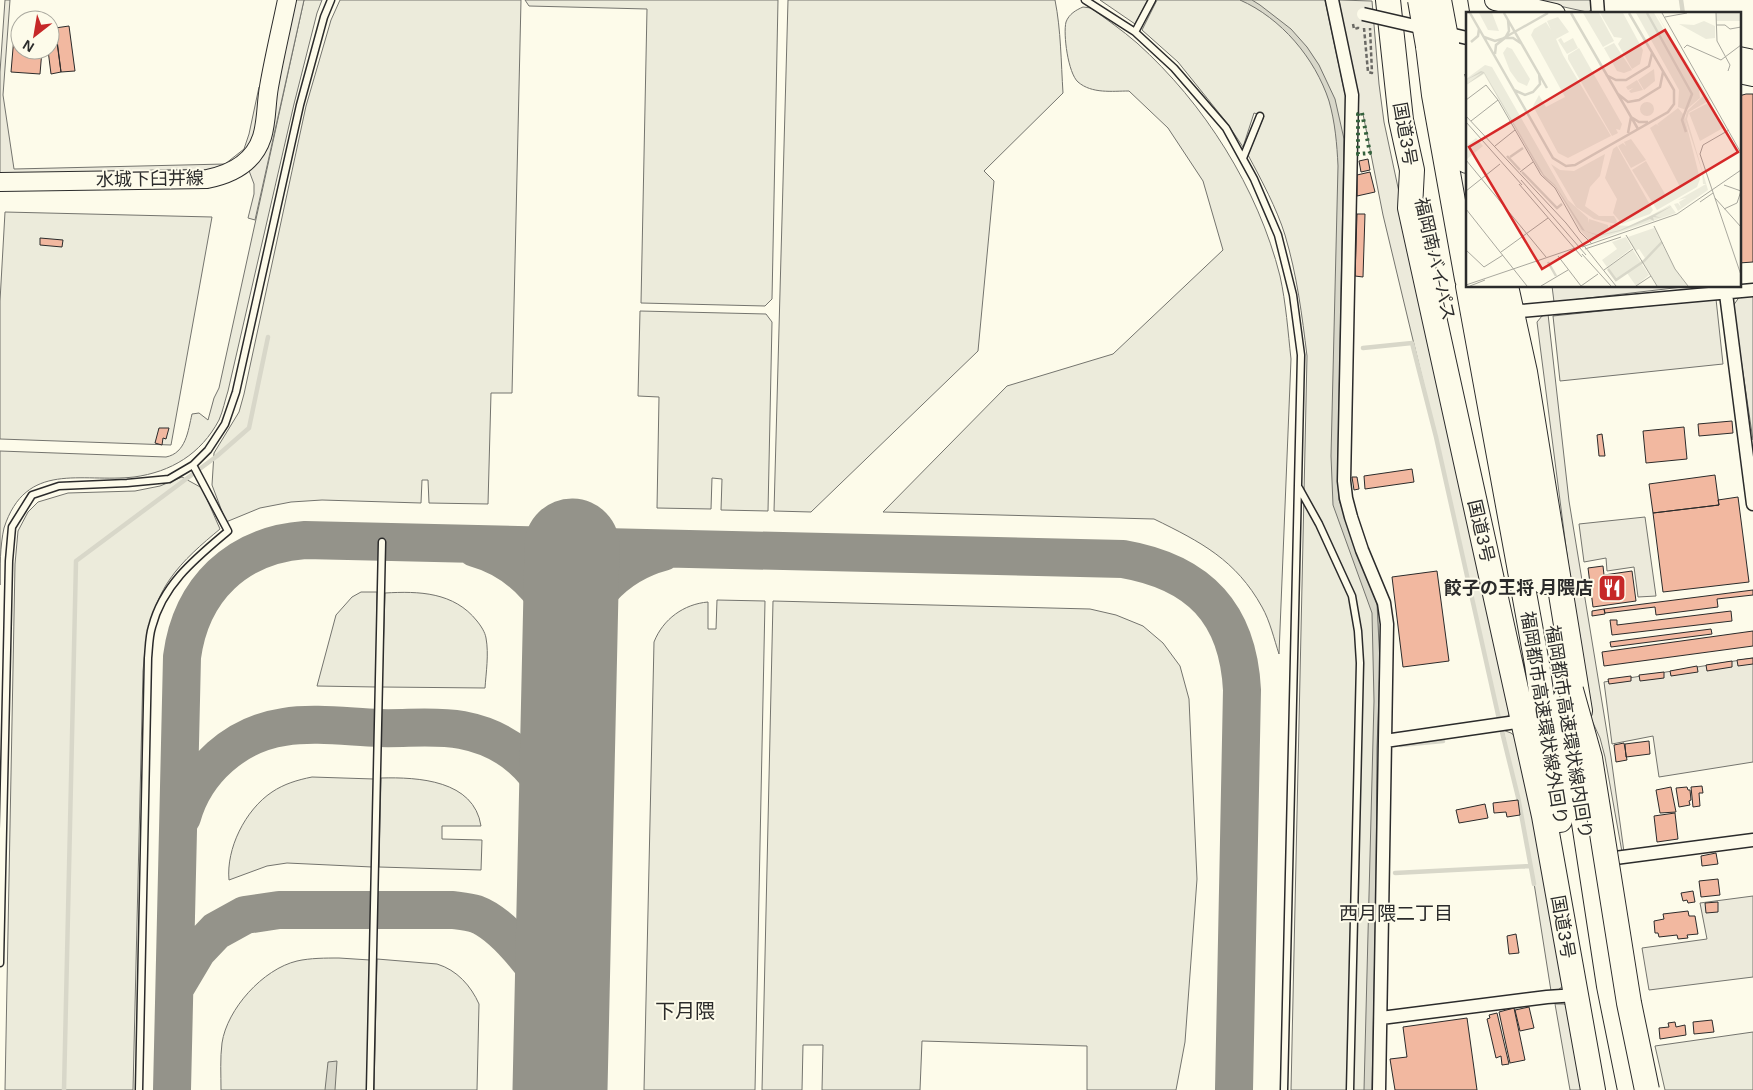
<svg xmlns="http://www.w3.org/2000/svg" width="1753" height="1090" font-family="Arial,'Noto Sans JP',sans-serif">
  <rect width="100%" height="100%" fill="#fdfbea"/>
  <path fill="#ecebdb" stroke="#74746e" d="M304,0H322L317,13L294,104L228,391C225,400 223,411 219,420C201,454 171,472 134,477C81,483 26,460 4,528C0,546 0,567 0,585V451L166,457C186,453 188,431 192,414L199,413L208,420L214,398L219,388Z
    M340,0H521L512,393H491L488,504L429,503L428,480H422L421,503L322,500L291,502L260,508L226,522L212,485L214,453L239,412L244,394L306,106L331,20Z
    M525,0H778L772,299L765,306L641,303L647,9L529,6Z
    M788,0H1055C1061,30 1061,62 1063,93L984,171L994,181L978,351L811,512L774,511Z
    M1100,0H1148L1135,24Z
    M1157,0H1325L1348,108L1344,139L1338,456L1342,500L1352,535L1377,604L1380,663L1377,748L1373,1090H1291L1307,356C1302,315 1297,275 1285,235C1277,209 1261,179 1248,155L1264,116L1254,113L1243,147L1227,123L1178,62L1142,30Z
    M1083,7L1091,8C1106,19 1122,30 1137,43C1204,103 1258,188 1280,276C1286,303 1288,332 1291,359L1279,654C1274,639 1270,621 1262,607C1236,560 1201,542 1154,519L883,512L1007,386L1113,354L1223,250L1203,181L1168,128L1129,91C1112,91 1092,94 1078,82C1068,73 1063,34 1066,22C1069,14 1076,10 1083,7Z
    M5,212L212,217L171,445L0,439V301Z
    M640,311L766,314L772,322L768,511L721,510L722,479L712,478L711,509L657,508L659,397L638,396Z
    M182,477L202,488L220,529C202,544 183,560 170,579C151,606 146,639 143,671L133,1090H5L15,564L18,531L28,512L38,502L68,493L135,491L160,486Z
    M361,592H377L376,687L317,686L336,615L352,597Z
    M385,593C419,591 454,592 477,621C481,626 485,632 486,638C489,654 486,673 485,688L382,687Z
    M717,600L765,601L755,1090H644L654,642C663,619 684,604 708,602V629H716Z
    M773,601L1090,609L1116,615L1143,626L1163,643L1180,666L1189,699L1197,879L1185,1042L1176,1090H1087V1046L922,1041L920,1090H822L823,1045H803L802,1090H762Z
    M312,777L374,779L372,867L287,863L267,866L229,880C226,849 245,810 272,792C284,784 297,780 312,777Z
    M381,778C418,777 474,780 481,826H442V839L482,840L481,870L379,867Z
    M339,958L370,960L367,1090H221C221,1075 220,1058 222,1043C227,1009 263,969 297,961C310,958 326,958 339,958Z
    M377,959L437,964C457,970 471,986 479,1004L477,1090H374Z
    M1753,1032V1090H1665L1655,1046Z"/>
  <path fill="#eceadb" stroke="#74746e" d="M5,0H10L3,95L14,169L225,164L244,149L249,134L259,87L261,85L258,136L240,161L207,174L0,177V72Z
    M293,0H304L255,220L248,218L254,194V184L248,168Z
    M1339,0L1372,1L1379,84L1384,122L1510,712L1507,718L1500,720L1436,436L1383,215L1363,114H1359Z
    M1532,0H1590L1593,10L1587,12Z
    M1552,286H1691L1554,302Z
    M1753,295V440L1733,306L1740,296Z
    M1716,299L1723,364L1560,381L1553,316Z
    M1548,314L1569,501L1611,757L1624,852H1622L1605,757L1600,738L1588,712L1574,609L1537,322L1542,316Z
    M1645,517L1656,596L1638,597L1634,567L1607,571L1606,558L1584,562L1579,524Z
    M1753,658V762L1659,777L1653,736L1612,744L1604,682Z
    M1503,730L1511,733L1520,740L1563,986L1558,990L1551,991L1531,864Z
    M1753,896V977L1649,990L1642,948L1707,939L1700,903Z
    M1555,1004H1564L1571,1010L1584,1090H1570Z"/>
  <path fill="#d8d7c9" stroke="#74746e" d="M1240,0H1252L1260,5L1291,29L1307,47L1319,65L1335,99L1344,139L1338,455L1339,500L1377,604L1380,663L1377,748L1376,892L1372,1090H1364L1374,701L1372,613L1333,505L1331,456L1338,166C1337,144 1335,122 1329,101C1315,58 1281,18 1240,0Z
    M337,1061L335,1090H325L328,1062Z"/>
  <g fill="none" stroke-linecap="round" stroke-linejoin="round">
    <path stroke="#d8d7c9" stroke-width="4.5" d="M1681,0L1683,14
      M1363,348L1412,343L1436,437L1499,719
      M1502,732L1518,797L1534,884
      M1401,745L1443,741
      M1395,873L1529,866
      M64,1090L76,561L217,456L249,428L268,337"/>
    <path stroke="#94938a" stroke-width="38" d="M475,548C525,562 558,604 570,652
      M570,652C581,603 614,565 663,552
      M182,817C195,770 236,734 284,727C314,722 349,727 379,728C406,729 435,725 462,730C525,742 561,792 565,853
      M175,988L197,951L216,931L245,915L279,910H453C460,911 469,912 476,914C503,924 537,967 550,992C556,1002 558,1014 562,1025
      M172,1090L182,657C191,589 237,545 305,540L1123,559C1198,572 1238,612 1242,690L1234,1090"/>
    <path stroke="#94938a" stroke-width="95" d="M560,1090L572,546"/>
  </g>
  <path fill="#f2b8a0" stroke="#2b2b2b" d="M15,25H20V50H42L40,74L11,72Z
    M69,26L75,71L61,72L55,28Z
    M57,40L61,72L51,74L48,50H50V41Z
    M1746,94H1753V262L1739,263V96Z
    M1368,159L1370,170L1361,172L1359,161Z
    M1370,172L1375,192L1357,196V175Z
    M1357,214H1365L1363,277L1355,276Z
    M40,238L63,240L62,247L40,245Z
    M1732,421L1733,433L1699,436L1698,424Z
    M1684,427L1687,459L1646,463L1643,431Z
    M159,428H169L166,439L163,438L162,445L155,443Z
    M1602,434L1605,456H1599L1597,435Z
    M1412,469L1414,482L1365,489L1364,476Z
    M1715,475L1719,505L1653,513L1649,484Z
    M1352,477H1357L1359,489L1354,490Z
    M1738,497L1749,582L1663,592L1653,513L1719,505L1718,500Z
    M1603,566L1604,575L1632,571L1636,601L1593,607L1588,568Z
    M1437,571L1449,661L1403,667L1392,577Z
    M1753,590V595L1717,599L1718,607L1656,615L1655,607L1605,613L1604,609Z
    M1604,609L1605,614L1592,616V611Z
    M1731,611L1732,621L1612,635L1610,620H1617V625Z
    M1711,629L1712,634L1611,647L1610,642Z
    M1753,631V646L1604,666L1602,652Z
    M1753,658V664L1738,666L1737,660Z
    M1732,661V667L1707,671L1706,665Z
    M1697,666L1698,672L1671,676L1670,671Z
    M1664,672V678L1640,681L1639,675Z
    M1631,676V681L1609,684L1608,679Z
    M1649,741L1650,754L1626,757L1625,744Z
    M1624,743L1627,760L1616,762L1614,745Z
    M1702,786L1703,793H1699L1700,806L1693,807L1691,787Z
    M1671,787L1676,812L1660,813L1656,790Z
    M1687,787L1688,790H1690L1691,800L1689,801L1690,805L1679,807L1676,788Z
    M1518,800L1520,815L1507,817L1506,812L1494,813L1493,803Z
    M1485,804L1488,818L1459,823L1456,810Z
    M1675,813L1678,839L1657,842L1654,816Z
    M1716,853L1718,864L1702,866L1701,856Z
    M1718,879L1720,895L1701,897L1699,881Z
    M1693,891L1695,902L1688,903L1687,900L1683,901L1681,893Z
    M1718,902V912L1706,913L1705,903Z
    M1688,911L1689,916H1695L1698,934L1687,935L1688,938L1678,939L1677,935L1659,937L1658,933H1655L1654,921L1664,919L1663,914Z
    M1516,934L1519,953L1509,954L1507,936Z
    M1529,1007L1534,1028L1520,1031L1515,1010Z
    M1514,1008L1525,1060L1510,1063L1499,1012Z
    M1497,1013L1509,1064L1502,1065L1501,1056L1496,1058L1487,1019L1490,1018L1489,1015Z
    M1467,1018L1477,1090H1395L1390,1059L1407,1057L1403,1027Z
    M1712,1020L1714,1032L1694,1034L1693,1022Z
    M1675,1022L1676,1027L1685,1025L1686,1035L1660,1039L1659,1028L1669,1027L1668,1023Z"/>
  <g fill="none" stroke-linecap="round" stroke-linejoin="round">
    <defs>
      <path id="lane" d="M1085,0L1135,32L1174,68L1226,128L1254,179L1278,235L1293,295L1301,355L1284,1090
        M1135,32L1152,0
        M1243,158L1260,116
        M1299,488L1319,524L1352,596L1358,631L1360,663L1350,1090
        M0,963L9,561L12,527L32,495L59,486L127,483L169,479L193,465L208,450L225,424L236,392L300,105L324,17L331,0
        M139,1090L148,658C149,648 149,636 152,627C163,584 196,558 228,531L193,465
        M370,1090L382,542"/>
      <path id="street" d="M1332,0L1352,95L1344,481L1346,498L1351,517L1362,550L1384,603L1387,624L1379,1090
        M1597,0L1598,14
        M1725,286L1753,504
        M1511,312L1753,290
        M1385,741L1523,721
        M1615,858L1753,840
        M1381,1018L1547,997L1576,995"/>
      <path id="secondary" d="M0,182L207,179C232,174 254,162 262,137C267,121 266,103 269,87C274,58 281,29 287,0"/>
      <path id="primary" d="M1495,0L1555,14
        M1739,57L1753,60
        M1739,73L1753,76"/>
      <path id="highway" d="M1388,0L1401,120L1412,170L1410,208L1544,816L1593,1090
        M1455,0L1465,62
        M1447,43L1467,161
        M1428,46L1434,95L1467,279
        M1468,286L1537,664L1560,820
        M1489,286L1544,582
        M1506,286L1525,372L1580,711
        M1565,699L1609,986L1630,1090"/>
    </defs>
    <use href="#lane" stroke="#2b2b2b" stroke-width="9"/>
    <use href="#street" stroke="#2b2b2b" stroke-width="15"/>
    <use href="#secondary" stroke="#2b2b2b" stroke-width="20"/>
    <use href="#primary" stroke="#2b2b2b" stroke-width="22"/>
    <use href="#highway" stroke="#2b2b2b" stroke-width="26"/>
    <path stroke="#6a6964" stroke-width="2.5" stroke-dasharray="4 2.5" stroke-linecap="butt" d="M1353,24L1354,29L1358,28V26
      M1364,28L1368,72L1372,73L1370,28"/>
    <use href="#lane" stroke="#fdfbea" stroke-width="6"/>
    <use href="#street" stroke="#fdfbea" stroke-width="12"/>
    <use href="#secondary" stroke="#fdfbea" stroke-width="18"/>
    <use href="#primary" stroke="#fdfbea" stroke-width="20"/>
    <use href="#highway" stroke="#fdfbea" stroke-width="24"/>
    <defs>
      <path id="street-bridge" d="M1363,14L1467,38"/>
      <path id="highway-bridge" d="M1420,0L1428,46
        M1439,0L1447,43
        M1571,690L1590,758L1629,1003L1647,1090"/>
    </defs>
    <use href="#street-bridge" stroke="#2b2b2b" stroke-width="15" stroke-linecap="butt"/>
    <use href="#highway-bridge" stroke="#2b2b2b" stroke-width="26" stroke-linecap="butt"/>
    <use href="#street-bridge" stroke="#fdfbea" stroke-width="12"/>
    <use href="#highway-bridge" stroke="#fdfbea" stroke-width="24"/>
    <path stroke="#34623c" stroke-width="4" stroke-dasharray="2.5 4" stroke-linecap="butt" d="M1362,113L1370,153L1358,154V114Z"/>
  </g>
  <defs>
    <symbol id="restaurant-square" viewBox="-11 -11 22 22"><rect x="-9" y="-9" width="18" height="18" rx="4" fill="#c62828" stroke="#fdfbea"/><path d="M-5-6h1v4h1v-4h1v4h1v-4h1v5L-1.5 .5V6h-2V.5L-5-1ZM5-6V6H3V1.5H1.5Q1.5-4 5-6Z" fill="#fff"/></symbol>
  </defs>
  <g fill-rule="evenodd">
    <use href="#restaurant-square" x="1596" y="572" width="32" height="32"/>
  </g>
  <g text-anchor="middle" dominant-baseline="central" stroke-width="4" stroke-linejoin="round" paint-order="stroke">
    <g font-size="18" fill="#2b2b2b" stroke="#fdfbea">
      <text transform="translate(1405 134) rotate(80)">国道3号</text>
      <text transform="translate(150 179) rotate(-1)">水城下臼井線</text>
      <text transform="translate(1435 259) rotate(77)">福岡南バイパス</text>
      <text transform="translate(1481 531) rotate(77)">国道3号</text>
      <text transform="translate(1544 718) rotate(81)">福岡都市高速環状線外回り</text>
      <text transform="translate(1569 732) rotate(81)">福岡都市高速環状線内回り</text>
      <text transform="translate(1563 927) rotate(80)">国道3号</text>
    </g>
    <g font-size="18" font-weight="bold" fill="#2b2b2b" stroke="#fdfbea" text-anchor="end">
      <text x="1593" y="588">餃子の王将 月隈店</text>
    </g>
    <g font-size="19" fill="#2b2b2b" stroke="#fdfbea">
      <text x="1396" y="913">西月隈二丁目</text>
    </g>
    <g font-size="20" fill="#2b2b2b" stroke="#fdfbea">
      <text x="685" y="1011">下月隈</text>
    </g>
  </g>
  <g transform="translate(1466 12)">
    <rect width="275" height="275" fill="#fdfbea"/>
    <path d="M13,1H26L33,19L22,18ZM117,1H133L148,29L137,35ZM134,1H157L177,38L174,52L166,57L152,32L156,26L148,25ZM170,1H188L233,77L234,86L220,98L212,95L213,78ZM190,1L244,88L223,100L221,107L242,178L212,199L208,192L212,191L215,195L213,190L220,186L212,188L240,172H237L236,159L219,107L221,99L237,84ZM250,1H275V9H250ZM92,5L103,20L90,27L97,43L145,124L102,146L92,141L67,94L73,83L80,95L99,85L65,23L68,17L80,10L85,18L81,9ZM238,9L249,14V26L240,27L213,12L228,13ZM95,26L98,31L107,26L112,36L101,42L92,28ZM148,31L166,58L158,61L151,59L138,36ZM41,35L46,37L64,67L61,74L52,70L44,59L37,41ZM113,36L156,112L154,118L150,117L152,121L146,124L102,47V43ZM19,53L26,55L102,188L122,206L123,211V207L142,213L143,219L144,213L166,214L204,193L210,201L125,230L114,218L92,179L78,165L18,62L0,73V67ZM188,57L189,69L178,78L172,68ZM171,68L177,78L165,81L163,79L167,76L162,78L160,75ZM244,90L257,116L234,129L223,101ZM174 97a7 7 0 1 1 14 0a7 7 0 1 1-14 0ZM212,96L218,103L234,167L231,175L191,198L166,158L180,149L199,182L214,175L184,116L190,112L193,114L191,112ZM10,126L17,134L1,147L0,134ZM165,127L180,148L165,156L152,134L157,131L160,134L158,130ZM151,134L187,198L184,202L156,212L147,201L151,187L139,166L147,137ZM139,142L134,164L124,175L119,194L133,204H148L151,209L150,212L128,207L110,195L85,152L94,158L108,159ZM188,216L209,257L222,274H191L176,249L179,246L173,237L169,239L162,225ZM160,225L166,236L141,255L136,248L151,237L146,230ZM167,238L183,263L170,274L161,261L150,269L141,256Z" fill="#ecebdb"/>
    <path d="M15,59L18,60L78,163L89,173L119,219L133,223L154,218L206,194L189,204L196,206L187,205L188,209L184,207L154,219L133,224L116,218L89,174L78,165L73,158L18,61L0,73L17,60L0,68Z" fill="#d8d7c9"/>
    <path fill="none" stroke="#d8d7c9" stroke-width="2.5" d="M4,1L87,146L100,154L109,153L202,100L208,92V78L163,1M38,1L81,76M105,1L172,117M181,1L226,82L216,108L220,120M18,25L29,29L39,26L43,19L42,8M36,27L82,1M5,30L12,24L13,17M29,42L30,33L39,26H47L56,32M140,63L150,68H160L183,54L186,41M48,78L59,83L67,80L74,72L73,61M152,82L162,90L173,88L194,75L197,60M165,105L173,110H182M162,121L165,105M41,144L54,158M44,145L57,136M56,160L91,196L96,192M82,250L90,264M142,257L150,268L178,249L196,230"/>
    <path fill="none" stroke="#a9a89e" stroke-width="1" d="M196,1L275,141M250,1L251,29L264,53L262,59M199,5L221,1M250,13H259L264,17L275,15M218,36L221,33L255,48L275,33M0,88L20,73L32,88L75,163L89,176L114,220L126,232M0,104L100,211L150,274M5,109L32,88M0,110L56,173M263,118L237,133L234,142L275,263M29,134L49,118M0,148L80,245M54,160L67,150M55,168L120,243M53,172L116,245M258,173L275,179M0,179L34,152M249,186L275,215M234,190L247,181M0,197L61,274M258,197L271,191L275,179M188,214L209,257L222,274M160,223L191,274M116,235L211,202L275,158M119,237L155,225M0,238L18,255L37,243M35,240L82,206M116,242L145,274M92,244L115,274M138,258L167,237M0,273L109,236M4,274L19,268M75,274L102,258M115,274L132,262M170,274L185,264"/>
    <path fill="#d62828" fill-opacity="0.15" stroke="#d62828" stroke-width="2.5" d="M199,18L272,140L76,257L3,135Z"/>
    <rect width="275" height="275" fill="none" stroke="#2b2b2b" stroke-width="2.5"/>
  </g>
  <g transform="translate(35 35) rotate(211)"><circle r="24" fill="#fdfbea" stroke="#a9a89e"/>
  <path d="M0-4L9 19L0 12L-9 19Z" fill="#c62828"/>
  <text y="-8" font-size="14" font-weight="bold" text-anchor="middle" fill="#2b2b2b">N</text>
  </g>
</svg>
